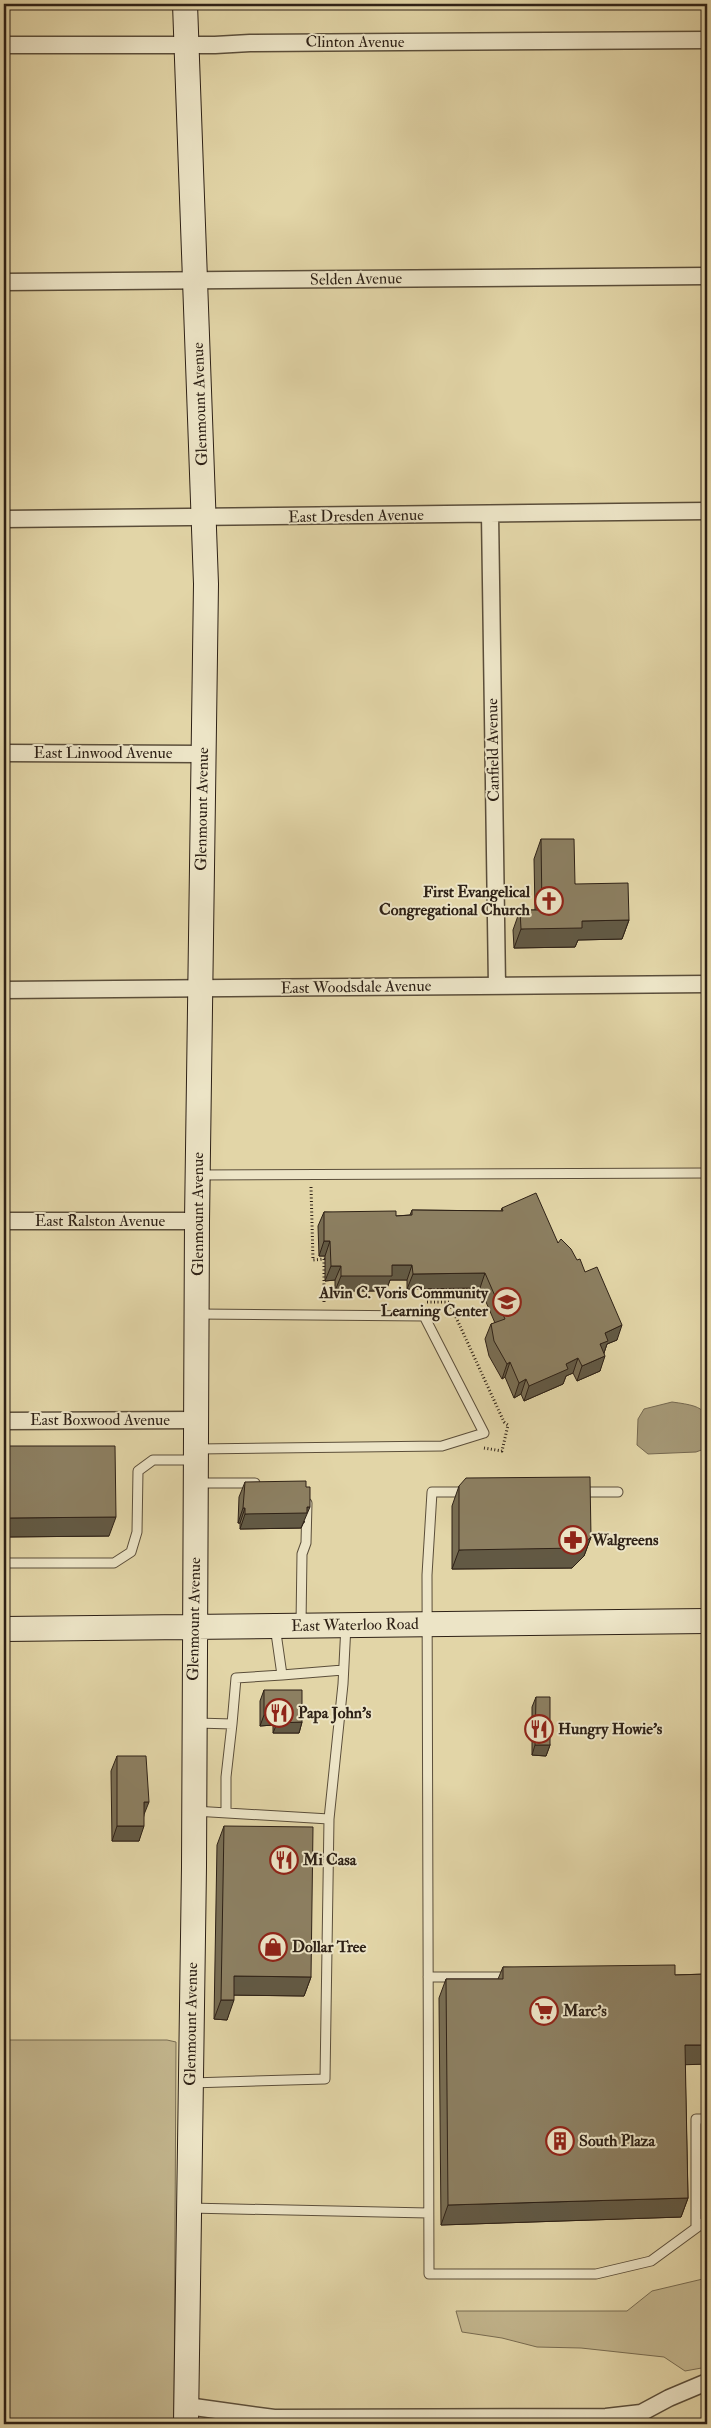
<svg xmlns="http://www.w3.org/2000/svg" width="711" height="2428" font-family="'IM FELL Double Pica',serif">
  <rect width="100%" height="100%" fill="#e2d5a7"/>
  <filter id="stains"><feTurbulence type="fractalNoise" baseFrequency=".004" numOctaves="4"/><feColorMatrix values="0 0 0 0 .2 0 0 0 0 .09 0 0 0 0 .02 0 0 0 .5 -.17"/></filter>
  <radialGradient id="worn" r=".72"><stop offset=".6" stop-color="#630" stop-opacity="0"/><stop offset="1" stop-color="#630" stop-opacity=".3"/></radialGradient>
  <path fill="#c3b68e" stroke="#786c52" d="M4,2040H167L176,2042L174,2424H4Z
    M707,2278V2367L685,2371L664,2357L581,2348L537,2347L502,2338L462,2332L456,2311H627L652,2291Z"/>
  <path fill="#a59876" stroke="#756850" d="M672,1402C711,1407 707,1411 707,1448L696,1452L648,1454L637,1445L638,1419L644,1409Z"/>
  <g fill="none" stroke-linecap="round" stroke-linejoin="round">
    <defs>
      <path id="lane" d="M198,1175L707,1173
        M198,1314L424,1316L484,1433L442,1446L198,1449
        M196,1483H255
        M469,1492H432L427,1575L429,2274H596L651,2261L707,2220
        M579,1492H618
        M4,1563H114L131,1552L137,1532L138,1471L153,1460H194
        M301,1624L302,1554L306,1543L307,1503
        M275,1626L282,1675L343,1670
        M197,1723L232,1724L236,1678L282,1675
        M194,1811L329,1819L343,1684L346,1625
        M226,1813V1777L232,1724
        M428,1977H511
        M191,2083L325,2079L329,1819
        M189,2208L428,2213
        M696,2228V2119H707"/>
      <path id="street" d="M4,45H215L250,43L707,40
        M4,282L707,276
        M490,514L497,986
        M4,519L707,511
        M4,753L202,754
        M4,990L707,984
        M4,1221H197
        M4,1421L196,1420
        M187,2406L274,2418L606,2417L641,2413L669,2398L707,2382"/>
      <path id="secondary" d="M185,4L206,584L197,1221L194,1867L186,2424
        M4,1629L707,1621"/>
    </defs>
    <use href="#lane" stroke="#5b4e3a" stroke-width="11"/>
    <use href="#street" stroke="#5b4e3a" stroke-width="19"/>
    <use href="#secondary" stroke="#2e2116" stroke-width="26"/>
    <path stroke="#2e2116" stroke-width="3" stroke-dasharray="1 2.5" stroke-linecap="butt" d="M311,1187L313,1260L324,1259V1302
      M427,1302H449L504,1422L508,1425L502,1451L484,1448"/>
    <use href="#lane" stroke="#ece4c6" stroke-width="9"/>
    <use href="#street" stroke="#ece4c6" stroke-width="16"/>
    <use href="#secondary" stroke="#ece4c6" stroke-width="24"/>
  </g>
  <path fill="#786d53" stroke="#2e2116" d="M541,839L575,884L629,920L622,939L578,940L575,947L514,948L513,930L520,910H535L534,859Z
    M502,1208L558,1243L617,1340L607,1344L604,1353L600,1371L577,1381L573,1373L566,1376L563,1384L524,1401L521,1394L514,1398L505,1377L502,1379L489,1356L485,1339L491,1324L495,1323L480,1288L407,1289V1280H390L386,1291H335V1280L325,1281V1256H319L318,1226L324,1212L396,1216L410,1215L412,1210L501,1211Z
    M8,1446L109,1536L4,1537V1458Z
    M245,1482L305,1522H304L301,1528L240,1529V1523H238L239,1497Z
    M459,1486L591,1537L584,1556L572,1568L452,1569V1506Z
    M264,1690L302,1722L299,1733H273V1725L260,1726V1701Z
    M536,1697L550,1745L546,1756L532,1755V1707Z
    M117,1756L144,1815L139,1841H112L111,1771Z
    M224,1826L311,1977L304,1996L234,1995L227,2020L214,2019L217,1845Z
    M503,1967L675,1975L707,1974V2064H685L688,2198L681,2217L441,2225L439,1998L446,1979H498Z"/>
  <path fill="#625944" stroke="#2e2116" d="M629,920L622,939L578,940L575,947L514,948L521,929L582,921Z
    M324,1241H330L325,1256H319Z
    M392,1265H412L407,1280H390L386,1291H335L341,1276Z
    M331,1266H341L335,1280L325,1281Z
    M485,1273L480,1288L407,1289L413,1274Z
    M622,1325L617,1340L607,1344L603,1356L595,1359L605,1333Z
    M605,1356L600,1371L577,1381L582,1366Z
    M578,1358L573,1373L566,1376L563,1384L524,1401L529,1386L566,1364Z
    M510,1362L505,1377L502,1379L507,1364Z
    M526,1379L521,1394L514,1398L519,1383Z
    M310,1507L301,1528L240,1529L245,1514Z
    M243,1508H245L240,1523H238Z
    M116,1517L109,1536L4,1537V1531L9,1518Z
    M591,1537L584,1556L572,1568L452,1569L459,1550Z
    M264,1715H277L273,1725L260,1726Z
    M302,1722L299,1733H273L277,1723Z
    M535,1745H550L546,1756L532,1755Z
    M144,1802H149L143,1817Z
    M117,1826H144L139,1841H112Z
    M234,1976L311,1977L304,1996L227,1995Z
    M221,2000H234L227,2020L214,2019Z
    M685,2045H707V2064L678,2065Z
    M688,2198L681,2217L441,2225L448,2205Z"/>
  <path fill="#8c7f61" stroke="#2e2116" d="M541,839H574L575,884L628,883L629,920L582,921V928L521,929L520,910H542Z
    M536,1193L558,1243L561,1239L571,1249L577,1260L580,1259L585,1272L597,1267L622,1325L605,1333L608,1341L600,1344L605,1356L582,1366L578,1358L566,1364L568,1369L529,1386L526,1379L519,1383L510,1362L507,1364L494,1341L491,1324L505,1319L485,1273L413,1274L412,1265H392V1276H341V1266H331L330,1241H324V1212L396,1211V1216L412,1215V1210L503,1211L502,1208Z
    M8,1446H115L116,1517L9,1518Z
    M590,1477L591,1537L579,1548L459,1550V1486L466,1478Z
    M306,1481V1487H310V1507H307V1513L245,1514V1508H243L245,1482Z
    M264,1690H302V1722L277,1723V1715H264Z
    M536,1697H550V1745H535Z
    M117,1756H146L149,1802H144V1826H117Z
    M224,1826L313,1827L311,1977L234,1976V2000H221Z
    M675,1965V1975L707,1974V2045H685L688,2198L448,2205L446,1979H503V1967Z"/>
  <defs>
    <symbol id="church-ring" viewBox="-11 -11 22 22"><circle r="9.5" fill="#ece4c6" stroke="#8f2418" stroke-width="1.5"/><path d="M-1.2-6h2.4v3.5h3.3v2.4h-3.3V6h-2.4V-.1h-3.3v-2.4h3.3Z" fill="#8f2418"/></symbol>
    <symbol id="school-ring" viewBox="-11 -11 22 22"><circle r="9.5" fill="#ece4c6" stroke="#8f2418" stroke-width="1.5"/><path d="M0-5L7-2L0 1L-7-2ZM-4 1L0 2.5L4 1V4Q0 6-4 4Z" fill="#8f2418"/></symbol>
    <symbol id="pharmacy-ring" viewBox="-11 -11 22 22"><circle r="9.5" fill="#ece4c6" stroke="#8f2418" stroke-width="1.5"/><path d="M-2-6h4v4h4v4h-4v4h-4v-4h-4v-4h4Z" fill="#8f2418"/></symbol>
    <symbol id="restaurant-ring" viewBox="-11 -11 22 22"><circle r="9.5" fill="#ece4c6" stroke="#8f2418" stroke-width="1.5"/><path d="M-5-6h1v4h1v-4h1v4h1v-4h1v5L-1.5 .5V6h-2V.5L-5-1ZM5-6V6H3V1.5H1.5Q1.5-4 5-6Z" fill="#8f2418"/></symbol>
    <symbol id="shop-ring" viewBox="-11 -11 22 22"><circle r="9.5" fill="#ece4c6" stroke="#8f2418" stroke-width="1.5"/><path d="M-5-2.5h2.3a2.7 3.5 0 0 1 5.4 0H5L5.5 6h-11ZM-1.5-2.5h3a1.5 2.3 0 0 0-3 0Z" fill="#8f2418"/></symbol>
    <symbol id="supermarket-ring" viewBox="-11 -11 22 22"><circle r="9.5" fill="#ece4c6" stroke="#8f2418" stroke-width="1.5"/><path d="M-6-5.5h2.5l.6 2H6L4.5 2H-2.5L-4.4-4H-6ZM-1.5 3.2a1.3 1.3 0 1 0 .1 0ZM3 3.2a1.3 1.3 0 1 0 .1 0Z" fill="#8f2418"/></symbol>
    <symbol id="building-ring" viewBox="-11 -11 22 22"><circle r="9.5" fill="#ece4c6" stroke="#8f2418" stroke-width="1.5"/><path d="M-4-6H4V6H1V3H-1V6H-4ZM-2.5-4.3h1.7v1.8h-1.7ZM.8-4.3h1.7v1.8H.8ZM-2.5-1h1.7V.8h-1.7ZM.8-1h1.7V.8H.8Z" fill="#8f2418"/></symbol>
  </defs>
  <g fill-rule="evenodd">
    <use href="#church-ring" x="533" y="885" width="32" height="32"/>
    <use href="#school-ring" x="491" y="1286" width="32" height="32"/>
    <use href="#pharmacy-ring" x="557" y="1524" width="32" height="32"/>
    <use href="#restaurant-ring" x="263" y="1697" width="32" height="32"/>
    <use href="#restaurant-ring" x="523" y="1713" width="32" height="32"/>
    <use href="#restaurant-ring" x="268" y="1844" width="32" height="32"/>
    <use href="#shop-ring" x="257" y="1931" width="32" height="32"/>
    <use href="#supermarket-ring" x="528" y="1995" width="32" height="32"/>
    <use href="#building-ring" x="544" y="2125" width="32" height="32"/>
  </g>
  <g text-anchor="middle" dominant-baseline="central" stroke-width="4" stroke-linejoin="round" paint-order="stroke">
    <g font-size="16" fill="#2e2116" stroke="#ece4c6">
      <text x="355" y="42">Clinton Avenue</text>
      <text transform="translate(356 279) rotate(-1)">Selden Avenue</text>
      <text transform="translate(200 404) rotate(-92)">Glenmount Avenue</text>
      <text transform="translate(356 516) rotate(-1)">East Dresden Avenue</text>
      <text transform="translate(493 750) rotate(-91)">Canfield Avenue</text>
      <text x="103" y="753">East Linwood Avenue</text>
      <text transform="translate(202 809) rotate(-89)">Glenmount Avenue</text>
      <text transform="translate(356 987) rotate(-1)">East Woodsdale Avenue</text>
      <text transform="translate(198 1214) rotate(-90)">Glenmount Avenue</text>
      <text x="100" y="1221">East Ralston Avenue</text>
      <text x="100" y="1420">East Boxwood Avenue</text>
      <text transform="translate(194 1619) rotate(-89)">Glenmount Avenue</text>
      <text transform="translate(355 1625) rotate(-1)">East Waterloo Road</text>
      <text transform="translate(191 2024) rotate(-89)">Glenmount Avenue</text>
    </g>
    <g font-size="16" font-weight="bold" fill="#2e2116" stroke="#ece4c6" text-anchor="start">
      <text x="530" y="892" text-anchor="end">First Evangelical<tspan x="530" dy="18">Congregational Church</tspan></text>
      <text x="488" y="1293" text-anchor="end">Alvin C. Voris Community<tspan x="488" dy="18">Learning Center</tspan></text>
      <text x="592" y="1540">Walgreens</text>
      <text x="298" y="1713">Papa John's</text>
      <text x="558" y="1729">Hungry Howie's</text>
      <text x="303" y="1860">Mi Casa</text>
      <text x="292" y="1947">Dollar Tree</text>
      <text x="563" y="2011">Marc's</text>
      <text x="579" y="2141">South Plaza</text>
    </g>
  </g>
  <rect width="711" height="2428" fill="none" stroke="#e2d5a7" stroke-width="20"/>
  <rect x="5" y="5" width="701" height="2418" fill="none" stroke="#2e2116" stroke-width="2.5"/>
  <rect x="10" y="10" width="691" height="2408" fill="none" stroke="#2e2116"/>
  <rect width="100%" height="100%" filter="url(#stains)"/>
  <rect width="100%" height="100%" fill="url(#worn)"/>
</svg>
